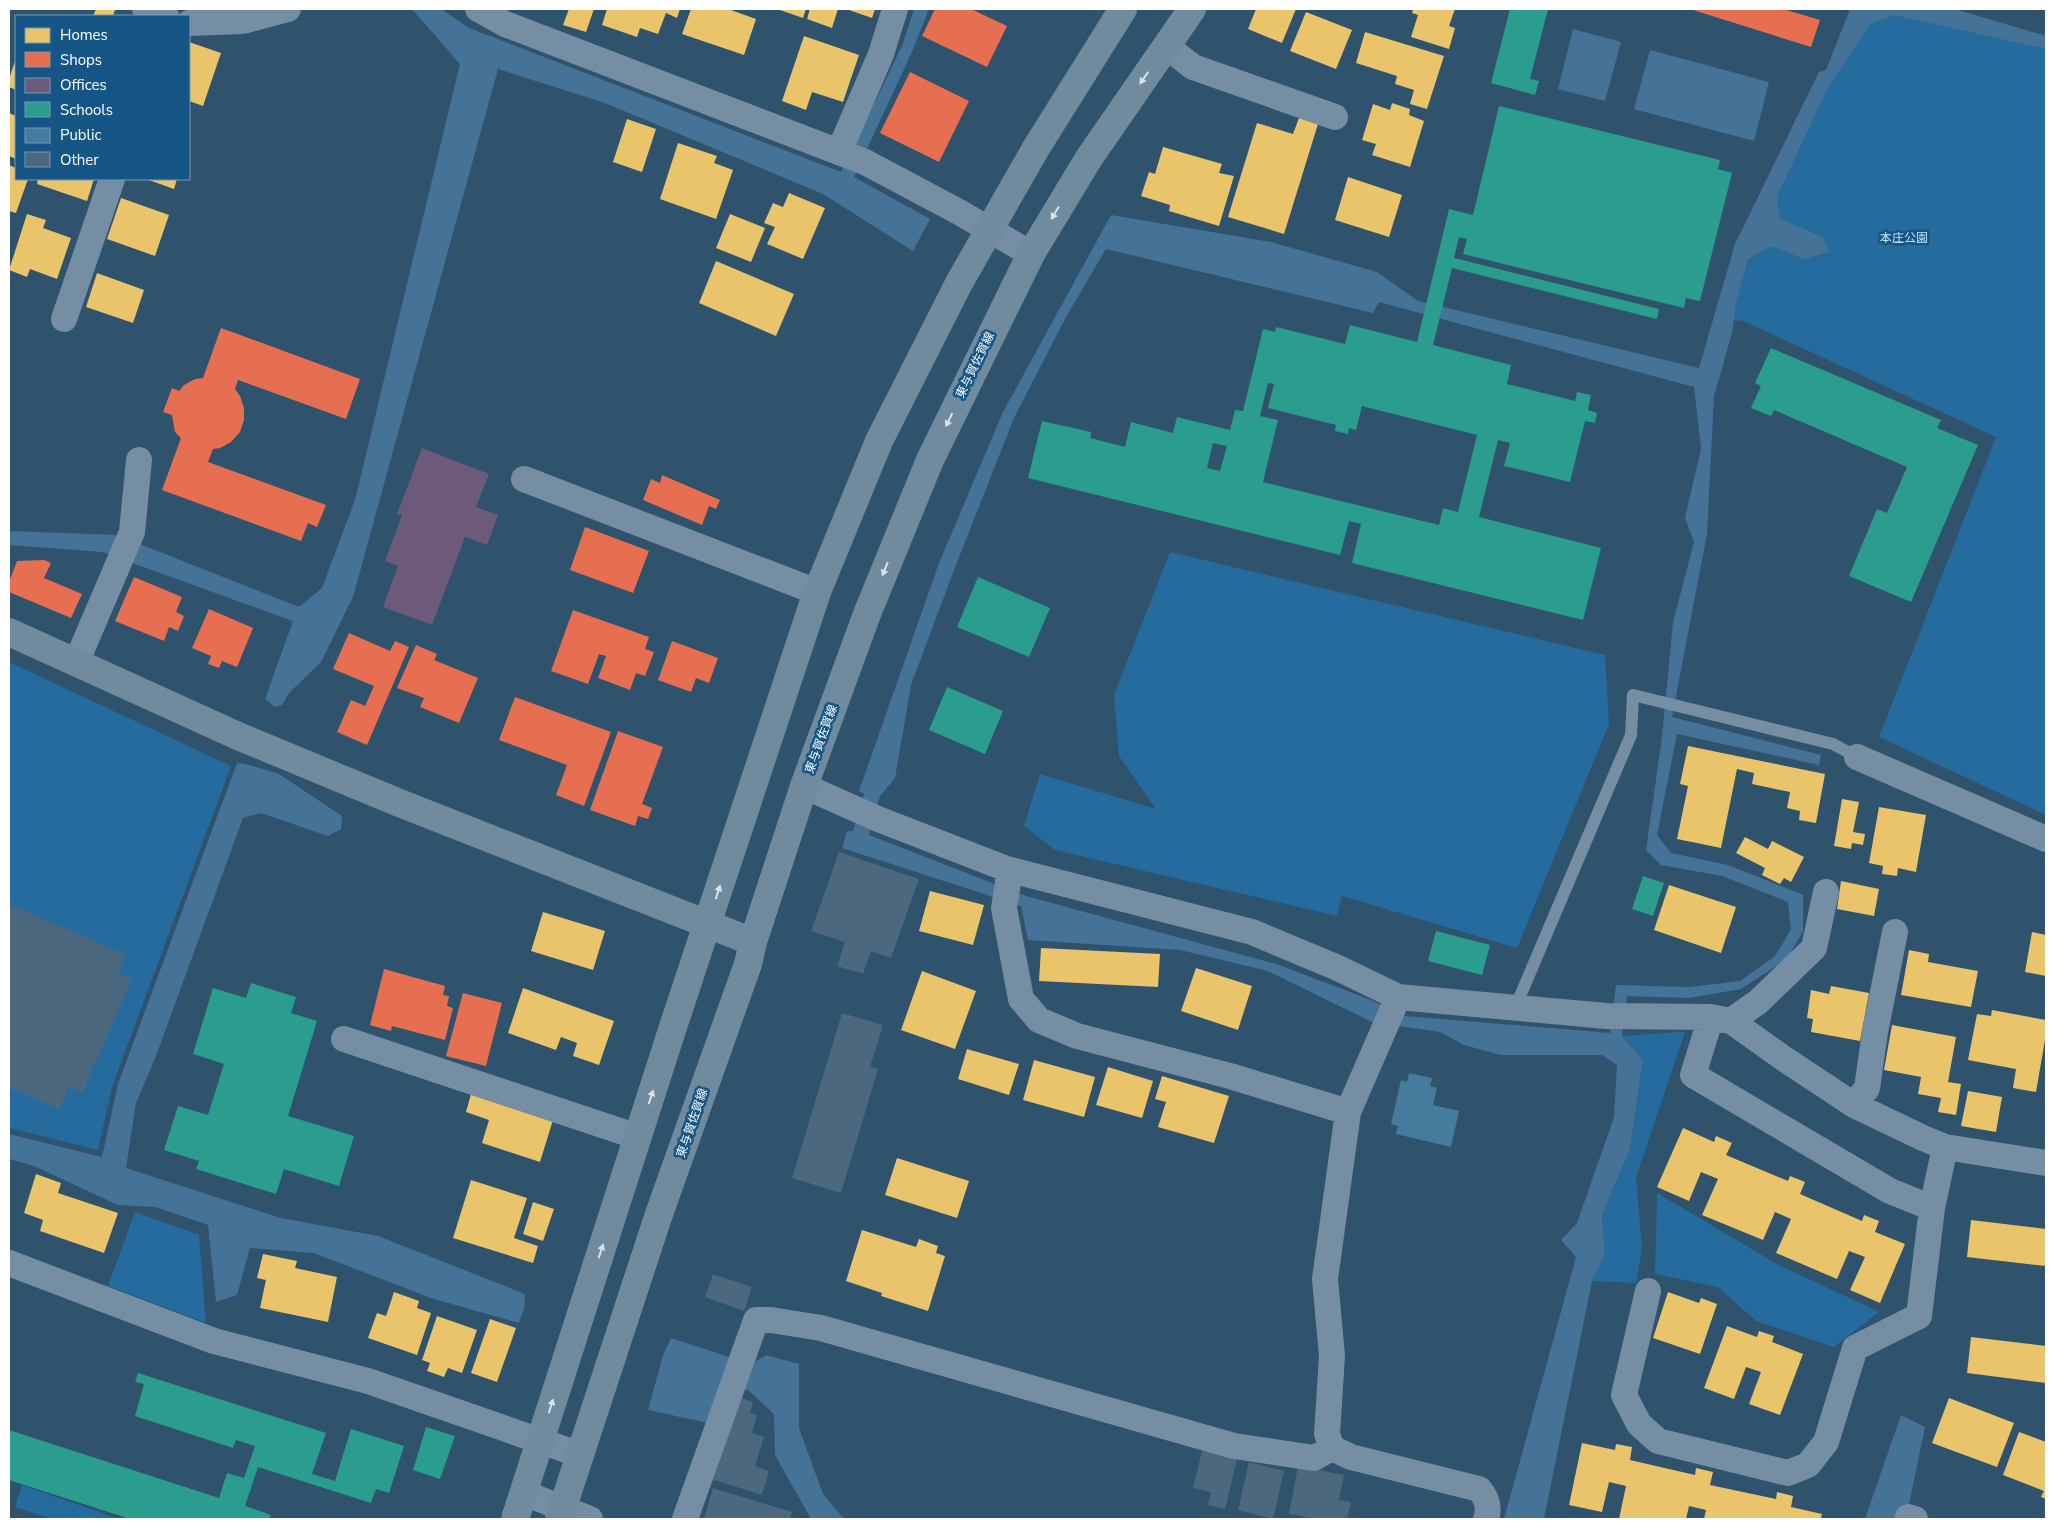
<svg xmlns="http://www.w3.org/2000/svg" width="2055" height="1528" font-family="'Nunito Sans','Noto Sans JP',sans-serif">
  <rect width="100%" height="100%" fill="#2f526d"/>
  <path fill="#256b9d" d="M1873,9L2046,42V815L1879,737L1996,437L1743,321L1723,318L1826,76Z
    M1170,552L1605,655L1609,724L1517,948L1342,896L1337,916L1055,850L1024,826L1040,774L1156,809L1119,756L1114,695Z
    M9,662L231,766L112,1087L98,1150L9,1128Z
    M1680,1032H1685L1636,1177L1642,1249L1636,1283L1592,1281L1605,1254L1602,1215L1630,1149L1643,1060L1622,1036Z
    M1657,1193L1777,1264L1879,1312L1834,1347L1756,1321L1718,1287L1655,1274Z
    M135,1212L199,1235L206,1323L108,1286Z
    M22,1485L119,1519H51L15,1507Z"/>
  <path fill="#447397" fill-rule="evenodd" d="M412,9H441L469,28L841,172L902,46L914,9H929L912,52L854,177L930,219L913,251L823,194L605,103L498,69L353,597L321,662L289,693L282,705L275,707L265,699L293,621L102,552L9,545V531L117,535L299,607L322,588L355,500L460,64Z
    M1850,9H1955L2046,36V49L1894,15L1870,24L1828,87L1777,197L1780,219L1823,237L1829,252L1804,259L1772,246L1748,259L1736,303L1732,333L1714,396L1707,534L1672,717L1821,755L1819,765L1677,734L1657,835L1671,853L1728,865L1803,895V931L1787,959L1741,989L1689,998L1627,996L1622,1036L1643,1060L1630,1149L1602,1215L1605,1254L1592,1281L1544,1519H1504L1576,1257L1561,1240L1577,1223L1614,1117L1617,1065L1602,1055H1501L1464,1045L1440,1032L1372,1022L1268,971L1180,950L1028,940L1021,906L842,848L847,831H853L864,794L859,791L939,563L1003,412L1111,215L1271,242L1377,272L1418,301L1699,368L1735,244L1819,72L1826,70ZM1106,249L1373,313L1379,302L1694,387L1701,449L1685,518L1694,542L1673,622L1662,737L1646,850L1661,865L1722,876L1788,902L1791,929L1775,956L1740,981L1689,987L1616,985L1610,1033L1405,1016L1371,1000L1279,965L1026,896L869,835L880,796L895,778L911,685L954,570L1014,418L1065,319Z
    M1573,29L1621,42L1605,101L1558,89Z
    M1650,50L1769,82L1754,141L1634,109Z
    M237,763L249,765L279,774L342,816L341,829L328,836L261,813L243,818L156,1056L136,1103L126,1168L281,1218L378,1236L525,1294L524,1309L519,1323L431,1298L314,1253L250,1248L237,1295L216,1302L208,1225L155,1207L118,1205L34,1166L9,1159V1134L102,1157L118,1084Z
    M671,1338L751,1364L766,1355L799,1364V1428L823,1494L844,1519H811L775,1455L774,1414L748,1390L722,1387L708,1423L648,1410L663,1355Z
    M1901,1415L1925,1427L1906,1519H1865Z"/>
  <path fill="#e9c46a" d="M96,9H111L115,10L113,16H93Z
    M569,9H594L586,32L563,25Z
    M607,9H680L677,18L666,13L658,34L640,28L637,37L602,25Z
    M691,9H728L756,19L744,55L682,34Z
    M777,9H806L803,18Z
    M810,9H838L832,28L807,19Z
    M846,9H875L872,18Z
    M1256,9H1296L1282,43L1248,29Z
    M1413,9H1455L1449,26L1455,28L1449,49L1411,37L1418,15L1412,13Z
    M1306,12L1352,30L1336,69L1290,51Z
    M1365,32L1444,56L1427,109L1410,104L1414,90L1395,84L1397,76L1356,63Z
    M804,36L859,55L843,102L812,92L806,110L782,101Z
    M189,42L221,53L203,106L189,101Z
    M16,58V90L9,87V79Z
    M1392,103L1410,109L1409,115L1424,121L1410,167L1372,155L1376,144L1362,140L1373,104L1390,110Z
    M9,113L16,116V159L9,156Z
    M1299,118L1318,124L1284,234L1228,217L1257,123L1293,134Z
    M627,119L656,129L642,172L613,162Z
    M678,143L717,156L714,163L733,170L716,219L660,199Z
    M1163,147L1222,164L1219,173L1234,176L1219,226L1169,211L1170,205L1141,196L1149,172L1155,174Z
    M9,165L16,168V179H28L16,213L9,211Z
    M1348,177L1402,195L1389,237L1335,220Z
    M38,179H94L87,201L37,184Z
    M146,179H177L174,189Z
    M789,193L825,208L803,259L767,244L775,227L764,223L773,203L783,207Z
    M121,198L169,215L155,256L107,239Z
    M27,214L46,220L43,228L71,238L57,279L30,269L27,277L9,270Z
    M730,214L765,228L751,262L716,248Z
    M716,261L794,294L776,336L699,303Z
    M97,273L144,290L133,323L86,307Z
    M1688,746L1825,774L1816,823L1799,820L1800,811L1787,808L1790,792L1752,784L1754,773L1737,769L1721,848L1677,839L1688,786L1680,784Z
    M1842,799L1859,802L1853,832L1865,834L1863,845L1852,843L1851,849L1834,846Z
    M1879,807L1926,815L1916,872L1898,868L1897,876L1882,874L1883,866L1869,863Z
    M1745,837L1768,849L1772,841L1804,857L1791,882L1784,878L1780,884L1762,875L1765,868L1736,853Z
    M1841,881L1879,889L1874,916L1837,909Z
    M1669,885L1736,907L1721,953L1654,930Z
    M930,891L984,905L973,945L919,931Z
    M543,912L605,931L593,970L531,951Z
    M2032,932L2046,935V976L2025,972Z
    M1041,948L1160,954L1158,987L1039,981Z
    M1909,950L1929,954L1928,962L1978,971L1971,1007L1901,995Z
    M1196,968L1252,986L1238,1030L1181,1011Z
    M922,971L976,991L955,1049L901,1030Z
    M1831,986L1869,993L1860,1041L1811,1032L1813,1019L1807,1018L1811,990L1829,994Z
    M523,988L614,1021L599,1065L573,1056L577,1043L561,1037L556,1050L508,1033Z
    M1992,1010L2046,1020V1034L2036,1092L2013,1088L2016,1069L1968,1060L1977,1014L1991,1016Z
    M1892,1025L1956,1037L1948,1082L1961,1084L1956,1115L1938,1112L1941,1098L1918,1094L1921,1077L1884,1070Z
    M967,1049L1019,1064L1009,1095L958,1079Z
    M1034,1060L1095,1077L1084,1117L1023,1100Z
    M1108,1067L1153,1081L1142,1118L1096,1105Z
    M1162,1076L1229,1096L1214,1143L1158,1127L1166,1102L1155,1099Z
    M1968,1091L2002,1097L1996,1132L1961,1126Z
    M471,1094L553,1120L540,1162L482,1143L489,1120L466,1112Z
    M1683,1128L1714,1142L1716,1136L1732,1143L1726,1155L1788,1181L1790,1176L1805,1182L1800,1194L1862,1221L1864,1215L1879,1221L1875,1232L1905,1244L1880,1303L1850,1290L1865,1257L1849,1251L1837,1279L1776,1253L1791,1219L1775,1212L1763,1240L1702,1215L1718,1179L1701,1172L1689,1201L1657,1187Z
    M897,1158L969,1181L957,1218L885,1195Z
    M36,1174L61,1183L58,1193L118,1213L104,1253L40,1231L43,1220L24,1213Z
    M471,1180L527,1198L514,1238L538,1246L533,1263L453,1238Z
    M533,1202L554,1209L543,1241L523,1234Z
    M1971,1220L2046,1229V1266L1967,1257Z
    M862,1230L916,1247L919,1239L938,1246L936,1253L945,1256L928,1311L881,1296L882,1293L846,1281Z
    M263,1254L297,1261L295,1268L337,1277L328,1322L260,1308L266,1280L257,1278Z
    M394,1292L419,1301L417,1308L431,1313L417,1355L368,1338L377,1313L386,1316Z
    M1668,1292L1699,1303L1701,1298L1717,1304L1700,1354L1653,1338Z
    M437,1316L477,1330L462,1373L448,1368L444,1377L427,1371L430,1363L422,1360Z
    M490,1319L516,1328L497,1382L471,1373Z
    M1727,1326L1757,1337L1759,1331L1774,1336L1772,1342L1803,1354L1780,1415L1749,1404L1761,1372L1746,1367L1734,1399L1704,1388Z
    M1971,1337L2046,1346V1383L1967,1373Z
    M1949,1398L2014,1423L1997,1467L1932,1443Z
    M2019,1432L2046,1442V1499L2041,1497L2044,1491L2003,1475Z
    M1582,1443L1615,1450L1616,1444L1632,1447L1630,1460L1695,1475L1696,1468L1713,1472L1710,1485L1776,1499L1777,1492L1793,1496L1791,1507L1822,1514L1821,1519H1704L1706,1510L1689,1506L1686,1519H1619L1626,1486L1609,1482L1602,1512L1569,1505Z"/>
  <path fill="#e76f51" d="M935,9H971L1007,26L987,67L922,36Z
    M1690,9H1783L1820,20L1811,47Z
    M910,72L969,101L939,162L880,133Z
    M221,328L360,379L346,419L238,380L235,389L240,396L244,408V420L240,432L231,442L220,448L213,449L208,462L326,505L317,527L308,523L301,541L162,490L181,438L175,432L172,415L163,412L172,388L179,391L184,385L195,379L203,378Z
    M662,475L720,500L716,509L709,506L702,525L643,500L651,479L660,483Z
    M585,527L649,551L633,593L570,570Z
    M44,560L51,563L44,578L82,594L71,618L9,592V582L17,561Z
    M134,577L182,597L176,612L184,616L178,631L169,627L164,641L115,621Z
    M209,609L253,628L237,667L222,661L219,668L208,664L211,656L192,648Z
    M573,610L649,637L645,649L654,652L645,676L636,673L630,690L598,678L606,656L599,654L588,684L551,671Z
    M349,633L390,651L395,641L409,647L367,745L337,732L351,700L365,706L374,686L333,669Z
    M672,641L718,658L709,683L696,678L691,692L658,680Z
    M416,645L437,654L434,660L478,678L459,723L420,707L424,698L397,688Z
    M515,697L611,732L584,806L556,795L567,765L499,740Z
    M618,731L663,747L642,804L652,808L648,819L638,816L635,826L590,810Z
    M384,969L445,986L443,995L449,996L447,1006L453,1008L445,1040L392,1026L391,1031L370,1025Z
    M463,993L502,1003L486,1066L446,1056Z"/>
  <path fill="#6d597a" d="M422,448L489,474L476,507L498,515L487,545L465,537L432,625L383,607L398,566L385,561L402,515L397,514Z"/>
  <path fill="#2a9d8f" fill-rule="evenodd" d="M1510,9H1548L1530,79L1539,81L1535,95L1491,83Z
    M1499,106L1720,160L1718,169L1732,173L1700,301L1686,298L1684,308L1463,254L1467,239L1459,237L1454,258L1659,309L1657,319L1452,268L1433,345L1511,365L1507,384L1575,401L1577,392L1591,395L1588,410L1597,413L1595,423L1585,421L1570,482L1504,466L1510,443L1498,440L1479,517L1601,548L1583,620L1352,563L1361,524L1349,521L1340,555L1028,478L1042,421L1091,432L1090,438L1125,447L1131,422L1173,433L1177,417L1230,430L1235,410L1243,411L1263,329L1275,332L1276,327L1345,344L1350,325L1417,342L1449,209L1473,215ZM1268,383L1274,384L1268,408L1336,425L1335,431L1348,434L1349,428L1356,430L1362,406L1477,435L1458,512L1443,508L1439,525L1263,482L1278,420L1260,416ZM1213,443L1227,446L1220,471L1207,468Z
    M1771,348L1941,420L1937,428L1978,445L1911,602L1849,576L1877,509L1887,513L1907,467L1774,410L1771,416L1751,408L1761,386L1755,383Z
    M978,577L1050,608L1029,657L957,627Z
    M947,687L1003,711L985,754L929,730Z
    M1643,876L1664,883L1653,916L1632,909Z
    M1436,931L1490,945L1482,975L1428,961Z
    M251,983L296,997L291,1013L317,1021L288,1116L354,1136L339,1186L284,1169L276,1194L196,1169L199,1161L164,1150L178,1106L208,1115L224,1064L193,1054L213,988L246,998Z
    M138,1373L326,1433L312,1474L335,1481L351,1429L404,1446L389,1493L376,1489L371,1503L258,1467L245,1506L271,1515L269,1519H130L9,1480V1430L219,1498L227,1473L244,1478L255,1446L236,1440L233,1448L135,1416L144,1384L135,1382Z
    M426,1427L455,1436L440,1479L413,1470Z"/>
  <path fill="#457b9d" d="M1409,1073L1432,1078L1430,1086L1437,1088L1433,1105L1459,1111L1451,1147L1396,1134L1398,1126L1391,1124L1401,1080L1407,1082Z"/>
  <path fill="#4c687e" d="M839,852L919,879L891,958L871,951L863,974L837,966L845,942L811,931Z
    M9,904L126,955L118,973L132,979L82,1093L69,1086L59,1109L9,1087Z
    M842,1013L883,1025L870,1067L878,1069L841,1193L792,1178Z
    M713,1274L752,1287L744,1311L705,1297Z
    M741,1398L753,1402L750,1413L757,1415L752,1433L764,1437L755,1466L769,1471L762,1495L711,1479Z
    M1203,1447L1238,1455L1225,1509L1208,1505L1211,1492L1193,1488Z
    M1249,1462L1284,1471L1273,1519L1238,1510Z
    M1298,1466L1344,1475L1339,1500L1351,1502L1347,1519H1317L1289,1514Z
    M713,1488L792,1512L790,1519H704Z"/>
  <g fill="none" stroke-linecap="round" stroke-linejoin="round">
    <path stroke="#758ea3" stroke-width="12" d="M1515,1008L1631,735L1633,695L1833,744L1857,757"/>
    <path stroke="#758ea3" stroke-width="26" d="M145,9L166,16
      M478,9L505,24L865,162L959,212L1031,254
      M189,23L243,21L288,9
      M1166,46L1193,67L1335,117
      M839,152L881,54L895,9
      M64,319L112,179
      M524,479L817,592
      M76,663L132,532L139,460
      M1857,757L2046,839
      M804,786L878,819L1007,869L1252,932L1338,968L1398,997L1606,1016L1711,1017L1731,1021L1783,1058L1854,1105L1923,1138L1945,1147L2046,1163
      M1007,869L1008,883L1004,908L1021,999L1039,1020L1077,1036L1230,1076L1348,1112
      M1398,997L1348,1112L1325,1279L1332,1356L1327,1434L1332,1448L1351,1457L1479,1489C1487,1498 1490,1507 1486,1519
      M1711,1017L1693,1075L1890,1191L1932,1208
      M1731,1021L1758,1002L1814,948L1826,892
      M344,1039L638,1137
      M1854,1105L1867,1088L1875,1032L1895,932
      M9,1263L214,1341L368,1381L581,1455
      M1648,1291L1624,1395L1639,1424L1658,1441L1788,1473L1808,1465L1826,1442L1855,1348L1919,1316L1932,1208L1945,1147
      M524,1493L590,1519
      M1908,1517L1915,1519
      M685,1519L756,1320H771L821,1328L1234,1446L1314,1458L1332,1448"/>
    <path stroke="#708b9e" stroke-width="28" d="M9,632L238,736L397,802L753,942
      M515,1519L672,1030L817,592L879,441L959,283L1036,148L1123,9
      M559,1519L658,1217L748,964L753,942L804,786L867,614L930,460L1031,254L1089,158L1192,9"/>
  </g>
  <defs><path id="oneway-solid" d="M-6-.8H1V-3.2L6.5 0L1 3.2V.8H-6Z" transform="scale(1.25)"/></defs>
  <g fill="#dbe2e7">
    <use href="#oneway-solid" transform="translate(1144 78) rotate(125)"/>
    <use href="#oneway-solid" transform="translate(1055 213) rotate(121)"/>
    <use href="#oneway-solid" transform="translate(949 420) rotate(116)"/>
    <use href="#oneway-solid" transform="translate(885 569) rotate(112)"/>
    <use href="#oneway-solid" transform="translate(718 892) rotate(-72)"/>
    <use href="#oneway-solid" transform="translate(651 1097) rotate(-72)"/>
    <use href="#oneway-solid" transform="translate(601 1251) rotate(-72)"/>
    <use href="#oneway-solid" transform="translate(551 1406) rotate(-72)"/>
  </g>
  <g text-anchor="middle" dominant-baseline="central" stroke-width="5" stroke-linejoin="round" paint-order="stroke">
    <g font-size="12" fill="#c0e3fb" stroke="#155687">
      <text x="1904" y="238">本庄公園</text>
    </g>
    <g font-size="12" fill="#fff" stroke="#155687">
      <text transform="translate(975 365) rotate(-64)">東与賀佐賀線</text>
      <text transform="translate(821 739) rotate(-70)">東与賀佐賀線</text>
      <text transform="translate(692 1123) rotate(-71)">東与賀佐賀線</text>
    </g>
  </g>
  <rect width="2055" height="1528" fill="none" stroke="#ffffff" stroke-width="20"/>
  <rect x="15" y="15" width="175" height="165" fill="#155687" stroke="#739ab7"/>
  <rect x="25" y="28" width="25" height="15" fill="#e9c46a" stroke="#739ab7"/>
  <text x="60" y="40" font-size="15" fill="#ffffff">Homes</text>
  <rect x="25" y="52" width="25" height="15" fill="#e76f51" stroke="#739ab7"/>
  <text x="60" y="65" font-size="15" fill="#ffffff">Shops</text>
  <rect x="25" y="78" width="25" height="15" fill="#6d597a" stroke="#739ab7"/>
  <text x="60" y="90" font-size="15" fill="#ffffff">Offices</text>
  <rect x="25" y="102" width="25" height="15" fill="#2a9d8f" stroke="#739ab7"/>
  <text x="60" y="115" font-size="15" fill="#ffffff">Schools</text>
  <rect x="25" y="128" width="25" height="15" fill="#457b9d" stroke="#739ab7"/>
  <text x="60" y="140" font-size="15" fill="#ffffff">Public</text>
  <rect x="25" y="152" width="25" height="15" fill="#4c687e" stroke="#739ab7"/>
  <text x="60" y="165" font-size="15" fill="#ffffff">Other</text>
</svg>
